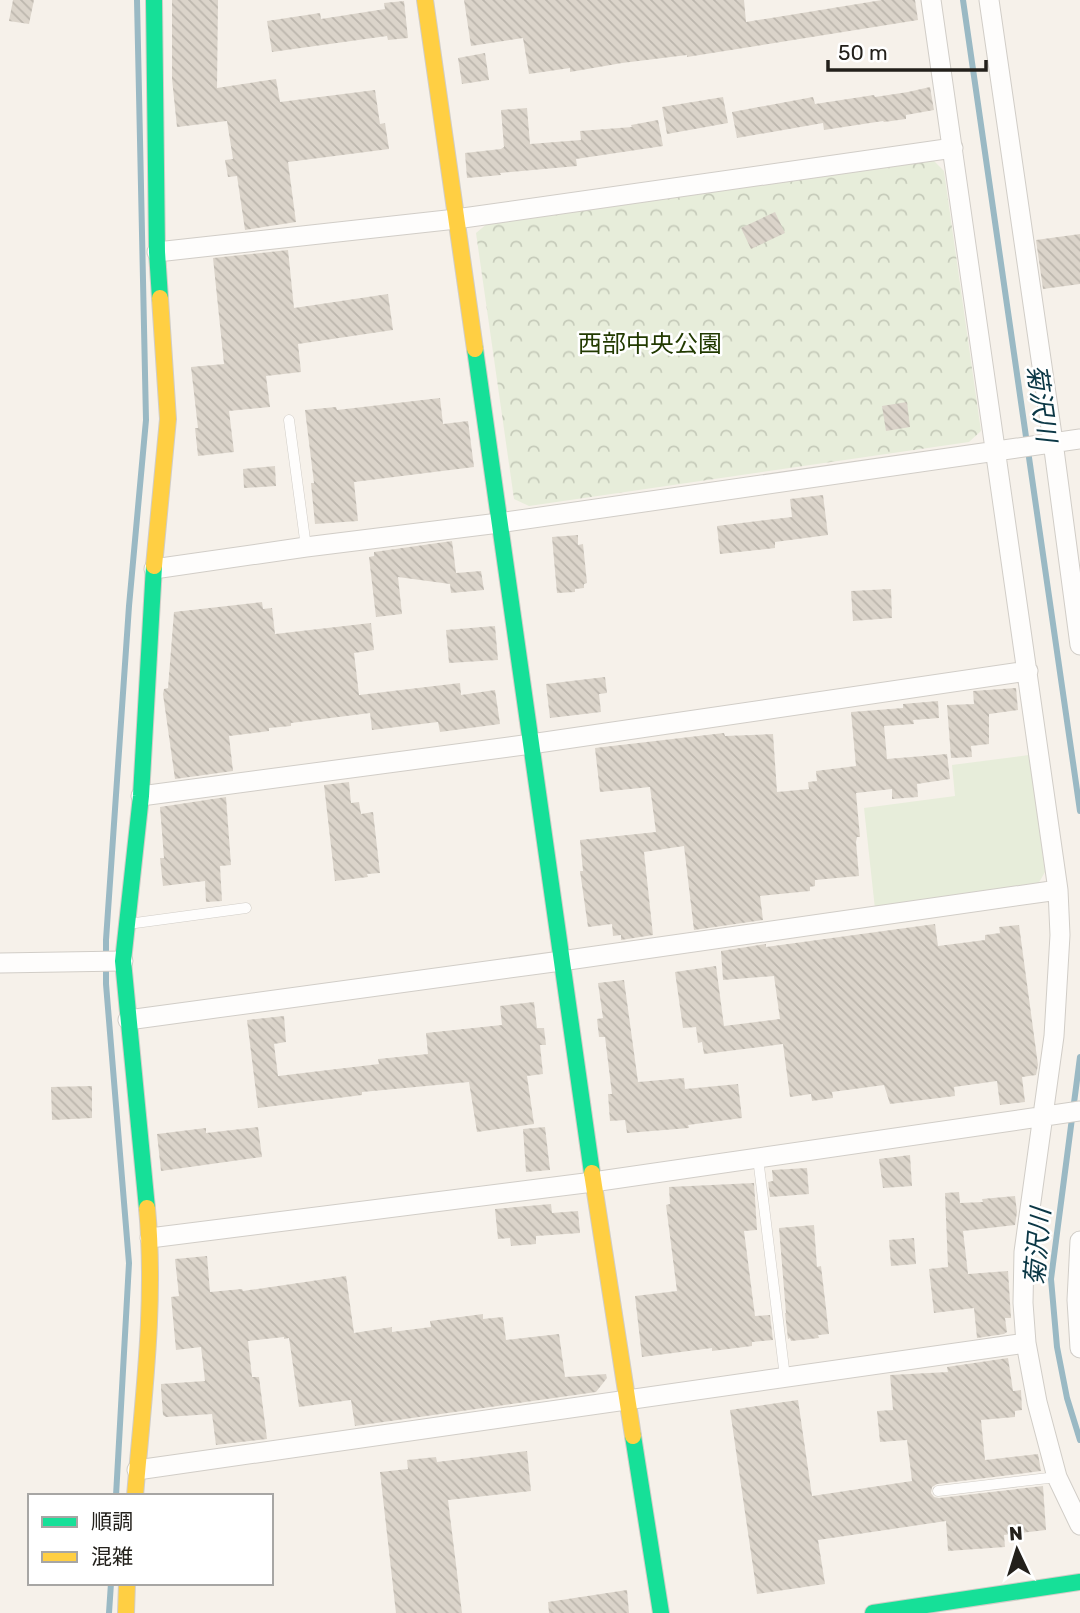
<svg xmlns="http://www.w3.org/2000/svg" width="1080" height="1613" font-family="Rubik,'Noto Sans JP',sans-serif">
  <defs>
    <pattern id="park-crowns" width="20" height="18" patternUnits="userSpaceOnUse" patternTransform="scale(1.75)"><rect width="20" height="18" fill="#e7edda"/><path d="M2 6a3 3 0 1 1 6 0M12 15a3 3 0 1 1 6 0" fill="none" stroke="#c6cbba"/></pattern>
    <pattern id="building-back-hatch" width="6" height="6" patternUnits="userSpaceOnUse" patternTransform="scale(1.75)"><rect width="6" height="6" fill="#dbd4ca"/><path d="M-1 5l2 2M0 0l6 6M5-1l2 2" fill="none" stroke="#bcb6ad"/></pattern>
  </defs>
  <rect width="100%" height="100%" fill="#f6f1ea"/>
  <path fill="#e7edda" d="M1029,755L1045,872L1037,886L875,909L864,808L955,796L952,765Z"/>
  <path fill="url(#park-crowns)" d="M933,160L944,171L981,431L969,442L529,506L514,499L476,233L488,223Z"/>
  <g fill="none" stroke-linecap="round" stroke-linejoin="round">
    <path stroke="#9ab9c4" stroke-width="6" d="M963,0L1080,811
      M1080,1057L1051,1279L1057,1347L1067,1398L1080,1440
      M116,1496L129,1263L106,984V940L129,606L146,420L137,0
      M109,1613L111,1583"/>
  </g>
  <path fill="url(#building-back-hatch)" d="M13,0H34L29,24L9,21Z
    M172,0H218L217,88L276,79L280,102L375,90L380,124L385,123L389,149L288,162L296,222L245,230L237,176L228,177L225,160L233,159L227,121L177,127L172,79Z
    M464,0H744L746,22L882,0H915L918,20L687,57V55L622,63L570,72V68L529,74L523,38L471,46Z
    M404,1L408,38L388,40L387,36L272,52L267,21L320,13L321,19L385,9L384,3Z
    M485,53L489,80L462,84L458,58Z
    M930,87L934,110L906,115V119L884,122L883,121L824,130L823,123L737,138L732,112L813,97L815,104L874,95L875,97L908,92Z
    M723,97L728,123L667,134L662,107Z
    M527,108L530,144L581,140L580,131L632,127L631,125L658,120L663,146L576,159L577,166L500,173L501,175L467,178L465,153L501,149L504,147L501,110Z
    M775,212L785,233L751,249L741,228Z
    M1080,234V284L1043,289L1036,240Z
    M288,250L294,308L388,294L393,330L298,344L301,372L266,376L270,407L229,411L234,452L198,456L195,428H198L191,367L224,364L213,258Z
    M440,398L443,424L468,421L474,467L354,482L358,521L315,524L311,483H314L305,410L336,407L337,410Z
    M907,402L910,427L886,431L882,406Z
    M275,466L276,486L244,488L243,469Z
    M823,495L828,535L775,542V548L720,554L717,526L792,517L790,499Z
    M578,535V545L583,544L587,583L584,584V588L575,589V592L557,593L552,537Z
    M452,541L456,573L481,571L484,590L451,593L450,584L398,577L402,614L376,617L369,557L374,556V552Z
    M891,589L892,618L853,621L851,591Z
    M262,602L263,609L272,608L275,634L371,623L374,650L354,653L359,695L460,683L461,695L495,690L500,724L440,732L438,722L372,730L370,713L291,723V726L269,728V731L229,736L233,771L175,779L163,694L164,689L168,688L174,612Z
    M495,626L498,660L449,663L446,630Z
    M605,677L607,693L599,694L601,712L550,718L546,684Z
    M1016,688L1018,710L989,714V744L971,746L972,757L951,758L947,705L974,704L973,691Z
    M938,701L939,718L913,720L914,724L884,726L887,759L947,754L950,779L917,784L918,797L892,799V789L856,793L860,837H857L856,842L859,876L815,880V886L810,887V891L760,896L763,920L694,930L684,846L644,852L653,935L621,940V935L613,936L612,924L588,927L580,871H583L580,840L656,832L650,787L600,792L595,748L724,733L725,736L773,734L777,792L809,789L808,782L817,781L816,771L856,766L851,712L903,708V704Z
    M349,782L351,803L359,802L361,814L373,812L380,873L367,874L368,877L335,881L324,785Z
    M226,797L231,865L220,866L222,901L206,902L205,881L163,886L160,858H164L160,807Z
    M935,924L938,946L985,940V935L1000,933L999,927L1019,925L1038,1065L1036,1075L1022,1077L1025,1102L1000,1105L997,1081L954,1087L955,1096L890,1104L884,1085L832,1092L833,1098L812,1101L811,1094L790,1097L783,1044L704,1054L702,1042L698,1043L696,1027L683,1028L675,972L716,966L724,1026L780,1019L774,976L723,980L721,951L766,944V947Z
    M624,980L638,1082L684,1078L685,1089L738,1084L742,1118L688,1125L689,1128L627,1133L625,1120L610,1121L608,1094H612L605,1037H599L597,1019L603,1018L598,983Z
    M534,1002L537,1028H544L546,1045H540L543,1074L527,1076L534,1124L477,1132L469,1082L362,1092V1095L258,1108L247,1020L284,1016L286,1042L274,1044L278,1076L379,1064L378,1059L428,1054L426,1033L502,1025L500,1006Z
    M92,1086V1118L52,1120L51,1087Z
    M258,1127L262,1157L161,1171L157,1134L206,1128V1133Z
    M545,1127L550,1170L526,1172L523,1129Z
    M910,1155L912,1186L883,1188L879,1159Z
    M807,1168L809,1194L770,1197L768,1182L773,1181L772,1170Z
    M754,1183L757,1230L744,1231L755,1316L770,1315L773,1340L752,1342V1346L712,1351V1348L642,1357L635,1296L677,1291L666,1205L670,1204L669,1187Z
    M959,1192L960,1203L983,1202L982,1199L1015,1196L1017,1212L1015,1225L963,1231L968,1274L1008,1271L1011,1318H1005L1007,1332L1004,1334L977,1338L974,1308L934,1313L929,1269L948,1267L945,1193Z
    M551,1204L552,1213L578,1211L580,1233L536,1236V1244L511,1246L510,1238L498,1239L495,1209Z
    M814,1225L817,1267L821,1266L829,1334L818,1335L819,1338L791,1341L790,1338L788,1339L785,1313H786L779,1228Z
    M914,1238L916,1264L891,1266L889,1240Z
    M207,1256L210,1292L242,1289L243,1291L346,1276L354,1333L392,1327V1332L431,1327L430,1321L483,1314V1319L503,1317L506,1340L559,1334L565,1377L606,1374L607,1378L596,1392L355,1426L351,1400L299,1407L289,1338L284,1339V1337L248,1341L252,1377H259L267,1439L216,1445L212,1414L166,1417L163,1415L161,1388V1384L205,1381L201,1347L176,1350L171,1297L179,1296L175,1259Z
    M1008,1358L1013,1391L1021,1390L1022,1410L1015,1411V1417L981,1420L985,1460L1038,1454L1041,1471L937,1484L932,1487L931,1493L934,1497L939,1498L1043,1486L1046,1530L1004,1535L1005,1547L948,1551L946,1521L818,1540L825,1584L757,1594L730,1410L798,1400L812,1496L912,1481L907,1440L880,1442L877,1411L893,1410L890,1375L948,1372L947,1367Z
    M527,1451L531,1491L448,1500L462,1613H396L380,1472L408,1469L407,1460L436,1457L437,1462Z
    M627,1590L629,1613H549L548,1602Z"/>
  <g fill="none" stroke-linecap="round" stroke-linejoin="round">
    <defs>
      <path id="lane" d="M289,420L306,547
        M128,924L246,908
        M758,1158L785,1377
        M938,1491L1057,1477"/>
      <path id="street" d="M931,0L1058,890L1060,935L1054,1036L1024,1252L1023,1303L1026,1343L1037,1402L1057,1477L1080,1525
        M989,0L1053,442L1080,645
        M157,252L456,219L953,148
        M154,569L306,547L499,523L1080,439
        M141,796L531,744L1028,671
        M0,963L123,961
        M128,1020L561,961L1058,890
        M150,1238L593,1182L1080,1111
        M1080,1241L1077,1300L1080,1348
        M137,1470L1026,1343"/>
      <path id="fast" d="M154,0L157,252L160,298
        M475,349L592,1173
        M147,1208L123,961L141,796L154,566
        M633,1436L661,1613
        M873,1613L1080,1582"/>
      <path id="slow" d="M425,0L475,349
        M154,566L168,419L160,298
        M592,1173L633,1436
        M135,1496C143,1400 156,1304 147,1208
        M126,1613L127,1583"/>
    </defs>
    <use href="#lane" stroke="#d1cdc7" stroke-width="11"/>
    <use href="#street" stroke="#d1cdc7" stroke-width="21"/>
    <use href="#fast" stroke="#d1cdc7" stroke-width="18"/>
    <use href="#slow" stroke="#d1cdc7" stroke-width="18"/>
    <use href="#lane" stroke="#fefdfc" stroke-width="10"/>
    <use href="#street" stroke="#fefdfc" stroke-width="19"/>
    <use href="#fast" stroke="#16e098" stroke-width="16"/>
    <use href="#slow" stroke="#ffcf43" stroke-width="16"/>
  </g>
  <g text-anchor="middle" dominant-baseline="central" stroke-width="5" stroke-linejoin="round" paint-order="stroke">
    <g font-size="24" fill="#223a01" stroke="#fff">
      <text x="650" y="344">西部中央公園</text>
    </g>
    <g font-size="26" font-style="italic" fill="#0b3745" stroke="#fff">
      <text transform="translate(1041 403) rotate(82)">菊沢川</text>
      <text transform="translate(1038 1247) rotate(-85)">菊沢川</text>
    </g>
  </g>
  <rect x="28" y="1494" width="245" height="91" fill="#ffffff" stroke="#a7a6a4" stroke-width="2"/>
  <rect x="42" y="1517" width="35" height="10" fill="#16e098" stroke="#a7a6a4" stroke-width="2"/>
  <text x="91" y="1529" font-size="21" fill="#23201b">順調</text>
  <rect x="42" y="1552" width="35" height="10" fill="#ffcf43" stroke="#a7a6a4" stroke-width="2"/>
  <text x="91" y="1564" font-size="21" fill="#23201b">混雑</text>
  <g transform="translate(1017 1550) rotate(356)" stroke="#ffffff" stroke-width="5" paint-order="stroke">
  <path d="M0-5L12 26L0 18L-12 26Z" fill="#23201b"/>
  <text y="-10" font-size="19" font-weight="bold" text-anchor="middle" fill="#23201b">N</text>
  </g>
  <path d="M828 60v10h158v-10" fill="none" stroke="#23201b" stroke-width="3.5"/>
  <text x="838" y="60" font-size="21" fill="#23201b" stroke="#ffffff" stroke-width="5" paint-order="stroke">50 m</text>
</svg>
